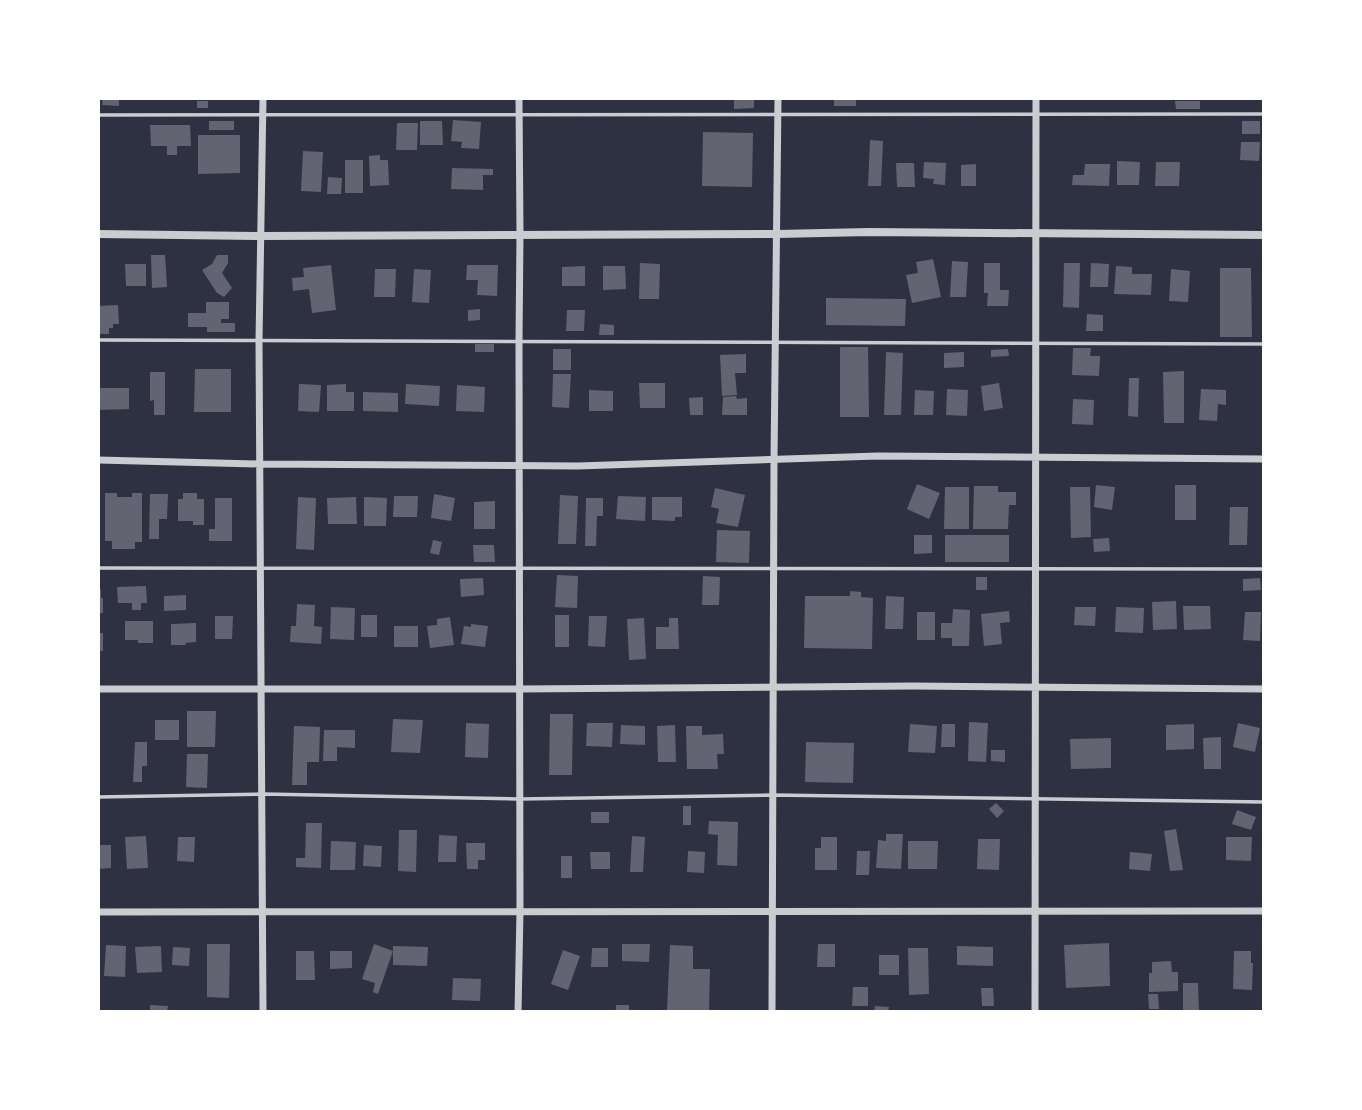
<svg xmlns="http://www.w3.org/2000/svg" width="1362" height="1110" font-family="Signika,sans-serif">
  <rect width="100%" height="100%" fill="#2d3142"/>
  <path fill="#626471" d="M103,98H119V106L102,105Z
    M734,98H754V108L734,109Z
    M834,98H856V106H834Z
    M197,101H208V108H197Z
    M1175,101H1200V109H1176Z
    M453,120L481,122L479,149L461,148L462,142L451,141Z
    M209,121H234V130H209Z
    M420,121H442L443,145H420Z
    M1242,121H1260V134H1242Z
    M397,123H418L417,150H396Z
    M150,125H190L191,146H177V155H167V146H151Z
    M703,132L753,133L752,187L702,186Z
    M198,135H240V173L198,174Z
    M870,140L883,141L881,186H868Z
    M1241,142H1260L1259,161L1240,160Z
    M303,151L323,152L321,192L301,191Z
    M380,155V160H388L389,185L370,186L369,156Z
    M345,160H363V193H345Z
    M1117,161L1140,162L1139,185H1117Z
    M924,162L946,163L945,185L933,184L934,179L923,178Z
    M1156,162H1180L1179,186H1155Z
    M896,163H914L915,187H897Z
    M976,164V186H961V165Z
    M1085,164H1110L1109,186L1072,185L1073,175H1084Z
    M452,168L493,169V175H483V190L451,189Z
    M328,177L342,178L341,194H327Z
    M151,255H165L167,287L152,288Z
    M217,255H228V263L222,273L232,288L224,297L217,293L202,270L212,264Z
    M933,259L941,297L912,303L906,275L918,273L916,262Z
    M952,261L968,262L966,297H950Z
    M640,263L660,264L659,299H639Z
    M984,263H1000V290H1009L1008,306H987L988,293H984Z
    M1064,263H1080L1079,308L1063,307Z
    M1091,263L1109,264L1108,287H1090Z
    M125,264H146V286H126Z
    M331,265L336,310L312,313L309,289L293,291L292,278L304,277L303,268Z
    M467,265H498L497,296L477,295L478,280H466Z
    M585,266V286H562V267Z
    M603,266H625L626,289L603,290Z
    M1116,266L1132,267V274H1152L1151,295L1114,294Z
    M1220,268H1251L1252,337H1220Z
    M375,269H396L395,297H374Z
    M414,269L431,270L429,303L412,302Z
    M1171,269L1190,271L1188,302L1169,301Z
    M826,298L906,299L905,326L826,325Z
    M206,302H229V319H221V323H235V332H207V327H188V313H206Z
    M118,305L119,324H113V328H109V334H98V306Z
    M480,309V320L468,321V310Z
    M567,310H585L584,331H566Z
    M1087,314L1103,315V331H1086Z
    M600,324L614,325V335H599Z
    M475,344H494V352H475Z
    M840,347H868L869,417H840Z
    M1073,348H1091L1090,356H1100L1099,376L1072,375Z
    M553,349H571V370H553Z
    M1008,349L1009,356L991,357V350Z
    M886,352L903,353L901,415H884Z
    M964,352V367L944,368V353Z
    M746,354V373H735L737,395L722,396L720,355Z
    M195,369H231V412H194Z
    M1184,371V423H1164L1163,372Z
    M150,372H165V415H154V400L150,401Z
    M553,374H571L569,408L552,407Z
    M1129,378H1139L1138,417L1128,416Z
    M639,383H665V408H640Z
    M999,383L1003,408L984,411L981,386Z
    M299,384L321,385L319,412L298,411Z
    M346,384V392H354V411H327V385Z
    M406,384L440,386L439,406L405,404Z
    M457,385L485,387L484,412L456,411Z
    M98,388H129V409L98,410Z
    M947,389L968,390L967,416L946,415Z
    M1201,389L1226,390V405L1218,404L1217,421L1199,420Z
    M589,390L613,391V411H589Z
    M915,390L934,391L933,415H914Z
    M363,392L398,393V412L363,411Z
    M736,396L737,399L747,398V415H722L723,397Z
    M703,397V415H690L689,398Z
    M1073,399L1094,400L1093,425L1072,424Z
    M917,484L940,493L929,519L907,509Z
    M1096,485L1115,487L1112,510L1094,507Z
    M1175,485H1196V520H1175Z
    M974,486H998V492H1016V505H1009L1008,529H973Z
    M945,487H969V529H944Z
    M1070,487H1090L1091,537L1071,538Z
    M715,488L745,495L738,527L716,523L719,509L711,507Z
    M105,493H117V497H132V493H142V542H135V549H112V541H105Z
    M183,493H197V499H204V525H193V521H178V499H183Z
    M150,494H168L167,519H159V539H149Z
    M434,494L455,498L451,521L431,518Z
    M560,495L578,496L576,544H558Z
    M394,496H418L417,517H393Z
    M618,496L646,497L645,521L616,519Z
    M298,497L316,498L314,550L296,549Z
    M356,497L357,524H328L327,498Z
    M364,497L387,498L386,526H364Z
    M652,497H682V517H675V521L652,520Z
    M215,498H232V541H209V529H215Z
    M586,498H603V516H597L596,546H585Z
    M495,501V529H474V502Z
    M1230,507H1248L1247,545H1229Z
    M717,530L750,531L749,563L716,562Z
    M914,535H932V553L914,554Z
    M945,535H1009V562H945Z
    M1109,538L1110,551L1094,552L1093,539Z
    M433,540L442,542L439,555L430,553Z
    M473,545H494L495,562H474Z
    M557,575L578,576L577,608L555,607Z
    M703,576L720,577L719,605H702Z
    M976,577H987V590H976Z
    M483,578L484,595L461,597L460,579Z
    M1260,578L1261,590L1243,591V579Z
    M146,586L147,603H141V610H132V603H118L117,587Z
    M98,590H101V598H103V613H98Z
    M850,591L861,592V597L873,598L872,649L804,648L805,596H850Z
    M186,595V610L164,611V596Z
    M886,596L904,597L903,629H885Z
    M1176,601L1177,629L1153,630L1152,602Z
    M297,604L315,605L314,626L322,627L321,644L290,642L291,626H296Z
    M1183,606H1210L1211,629L1184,630Z
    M331,607L355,608L354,640L330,639Z
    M1075,607H1096L1095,626L1074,625Z
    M1116,607L1144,608L1143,633L1115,632Z
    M953,609L970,610L969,646H952V638H941V623H952Z
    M1009,611L1010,622L1000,623L1002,644L984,646L981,614Z
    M917,612H935V640H917Z
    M1245,612H1261L1260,641L1243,640Z
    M361,615H377V637H361Z
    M555,615H569V647H555Z
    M215,616H233L232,639H215Z
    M589,616H607L605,647L588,646Z
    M450,617L454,645L430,648L427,626L437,625V619Z
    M644,618L646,659L629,660L627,619Z
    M669,618H678L679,649H656V627H669Z
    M125,621H153V643H138V640H125Z
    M196,623V642L185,643L186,645H171V624Z
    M471,624L488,626L485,647L461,644L464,626L471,627Z
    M394,626H418V647H394Z
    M98,633H103V651H98Z
    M187,711H216L215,747H187Z
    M550,714H573L572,775H549Z
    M393,719L423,720L420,753L391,752Z
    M155,720H179V740H155Z
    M969,722L988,723L986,762L968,761Z
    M466,723L489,724L488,758L465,757Z
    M587,723H613L612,747L586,746Z
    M1238,723L1260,728L1255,752L1233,747Z
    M910,724L937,726L935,753L908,752Z
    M942,724H955V747H941Z
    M1194,724V749L1166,750V725Z
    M621,725L645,726V745L620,744Z
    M675,725L676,762H658L657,726Z
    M294,726L320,727L319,762H307V785H292Z
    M686,726H702V735L723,734L724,754H717L718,769H687Z
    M324,730H355V748L337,747V761H323Z
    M1221,737V769H1204L1203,738Z
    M1111,738V768L1071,769L1070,739Z
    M135,742H147V766H142V782H133Z
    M806,742L854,743L853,783L805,782Z
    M991,750H1005V762L991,761Z
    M187,754H208L207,788L186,787Z
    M996,803L1004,811L997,818L989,809Z
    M683,806H691V825H683Z
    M1237,810L1256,817L1251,830L1232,824Z
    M591,812H609V823H591Z
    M709,821L738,822L737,866L717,865L718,835L708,834Z
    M306,823H322L321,868L296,867V858H305Z
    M1176,829L1183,870L1170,871L1164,831Z
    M399,830H417L416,872L398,871Z
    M886,834H903L901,869L876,868L878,840L886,841Z
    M439,835L457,836L456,862H438Z
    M146,836L148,868L127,869L125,837Z
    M632,836L645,837L643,872H630Z
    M178,837H195L194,862L177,861Z
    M821,837H837V870H815V848H821Z
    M1226,837H1252L1251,861L1226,860Z
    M978,839H1000L999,870L977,869Z
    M331,841L356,842L355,870H330Z
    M908,841H938L937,869H908Z
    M466,843H485V860H478V869H467Z
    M98,845H111V868L98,869Z
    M364,845L382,846L381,867L363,866Z
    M688,851L705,852L704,873L687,872Z
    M857,851H870L869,875H856Z
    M590,852H610V869H591Z
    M1130,852L1152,854L1150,871L1129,869Z
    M561,856H572V878H561Z
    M1109,943L1110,986L1066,988L1064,945Z
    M207,944H230L229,998L207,997Z
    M374,944L393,951L378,994L373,992L375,983L362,979Z
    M622,944H650L649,962L622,961Z
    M818,944H835V967H817Z
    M106,945L126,946L125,977L104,976Z
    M670,945L693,946V969H710L709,1011L667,1010Z
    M161,946L162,972L137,973L135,947Z
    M393,946L428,947L427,966L393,965Z
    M957,946L993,947V966L957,965Z
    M173,947L190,948L189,966L172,965Z
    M592,948H608V967H591Z
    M908,948H928L929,994L909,995Z
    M563,950L580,956L568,990L551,984Z
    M296,951H314L315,980H296Z
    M330,951H352V968L330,969Z
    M1234,951H1251V963H1253L1252,990L1233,989Z
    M879,955H899V975H879Z
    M1171,961L1172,972H1178V991L1149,992V973H1152V962Z
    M453,978L481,979L480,1001L452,1000Z
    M1183,983H1198L1199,1012H1183Z
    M853,987H868V1006H852Z
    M981,988H993L994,1006H982Z
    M1148,994H1158L1159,1009H1149Z
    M150,1005L168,1006L167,1012H150Z
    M616,1005H629V1012H616Z
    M875,1006L889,1007L888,1012H874Z"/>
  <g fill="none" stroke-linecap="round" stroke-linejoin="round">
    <path stroke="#caccd0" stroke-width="3.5" d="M98,115L1264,114
      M98,340L1264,344
      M98,568L1264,569
      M98,797L263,794L519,799L772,795L1264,802"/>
    <path stroke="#caccd0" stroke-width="7" d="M263,98L259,341L263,1012
      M98,460L261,464L578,466L878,456L1264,459
      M98,689H519L913,686L1264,689
      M98,912L1264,911
      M518,1012L520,911L519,341L520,234L519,98
      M772,1012L774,460L778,98
      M1035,1012L1036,98"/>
    <path stroke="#caccd0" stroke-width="8" d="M98,234L261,236L777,234L869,232L1264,235"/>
  </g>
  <rect width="1362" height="1110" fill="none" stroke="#ffffff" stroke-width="200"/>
</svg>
